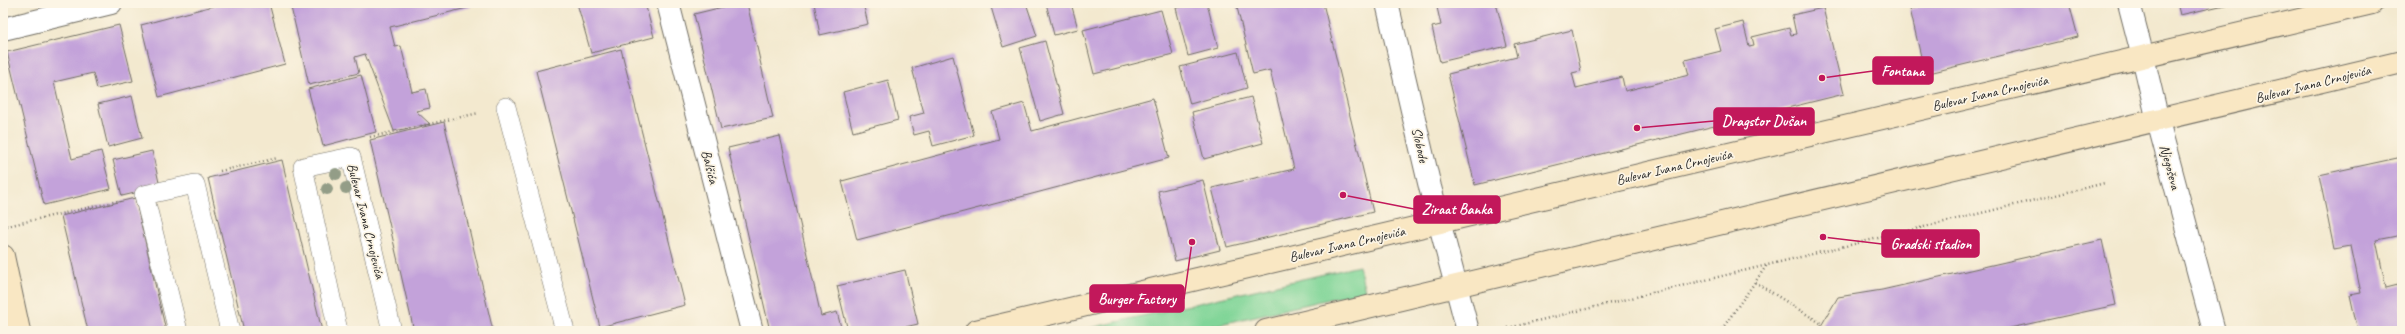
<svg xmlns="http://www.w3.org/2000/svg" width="2405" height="334" font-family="Caveat,sans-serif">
  <rect width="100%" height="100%" fill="#fcf5e5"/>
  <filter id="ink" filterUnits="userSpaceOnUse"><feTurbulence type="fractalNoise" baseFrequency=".025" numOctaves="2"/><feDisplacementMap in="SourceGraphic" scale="8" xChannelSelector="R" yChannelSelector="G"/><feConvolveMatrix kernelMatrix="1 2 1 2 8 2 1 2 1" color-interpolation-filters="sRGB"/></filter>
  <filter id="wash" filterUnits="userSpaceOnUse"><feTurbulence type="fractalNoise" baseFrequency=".012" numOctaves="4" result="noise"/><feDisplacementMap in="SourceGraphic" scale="16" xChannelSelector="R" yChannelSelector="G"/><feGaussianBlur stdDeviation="0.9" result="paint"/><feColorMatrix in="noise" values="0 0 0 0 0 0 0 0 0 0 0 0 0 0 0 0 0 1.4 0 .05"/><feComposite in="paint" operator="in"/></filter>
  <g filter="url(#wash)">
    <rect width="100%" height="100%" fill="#f3e9cf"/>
    <path fill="#81d598" stroke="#568062" d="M1359,266L1365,291L1190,331H1077Z"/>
    <g id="blocks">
      <path fill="#c3a2da" d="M224,3H269L285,64L159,97L141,25Z
        M290,3H470L471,7L390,27L395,47L401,46L412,92L426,89L430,108L416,111L430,124L394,131L365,54L355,57L359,73L309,85Z
        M577,3H645L654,37L591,53Z
        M739,3H747L773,118L721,129L694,14Z
        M814,3H863L868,24L820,35Z
        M1004,3H1026L1037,36L1003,47L991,7Z
        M1046,3H1071L1078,29L1054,35Z
        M1199,3H1207L1218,48L1188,56L1176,8Z
        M1236,3H1323L1373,212L1227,247L1212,188L1294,169L1270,70L1253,74Z
        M1436,3H1496L1507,46L1440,62L1432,27L1441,25Z
        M1936,3H2069L2078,37L1925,74L1910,9Z
        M2177,3H2229V4L2180,15Z
        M1823,8L1844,94L1475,185L1448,74L1517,57L1514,44L1572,30L1581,71L1572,73L1576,88L1622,77L1625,91L1689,75L1685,60L1721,51L1715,29L1743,22L1749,46L1754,45L1752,37L1789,28L1791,35L1796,34L1792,15Z
        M1161,10L1173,54L1094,74L1083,30Z
        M119,25L133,81L97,89L93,73L54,82L72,159L101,151L111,189L44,205L7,52Z
        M1045,41L1064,114L1040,121L1020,48Z
        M621,49L685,305L600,327L536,71Z
        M1238,52L1247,88L1190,104L1180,67Z
        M953,56L974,135L933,146L929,131L914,135L909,117L924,113L912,68Z
        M361,75L376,132L323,146L308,89Z
        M888,80L898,120L853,132L843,92Z
        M132,96L142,138L108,147L98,104Z
        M1251,97L1263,143L1204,159L1192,112Z
        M1153,98L1169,158L857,240L842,181L999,139L992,112L1024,103L1032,131Z
        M444,122L493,331H414L370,140Z
        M780,136L821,316L837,312L842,331H770L728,148Z
        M152,151L160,187L122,196L113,160Z
        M2402,157V235L2376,240L2386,288L2402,284V331H2358L2350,295L2361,293L2351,246L2334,249L2319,175Z
        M282,160L322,331H244L208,178Z
        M1203,180L1220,250L1175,261L1158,191Z
        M135,198L166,331H88L61,216Z
        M2102,240L2116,305L1996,331H1818L1838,297L1882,290Z
        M905,270L918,324L888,331H848L837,286Z"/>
    </g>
  </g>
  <g filter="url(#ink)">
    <use href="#blocks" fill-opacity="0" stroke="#716e64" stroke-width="1"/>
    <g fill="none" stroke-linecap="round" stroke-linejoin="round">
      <defs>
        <path id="service" d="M506,107L565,331
          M178,331L144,195L195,184L230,331
          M338,331L303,167L351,157L392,331"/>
        <path id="pedestrian" d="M2129,3L2143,57"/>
        <path id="minor" d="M668,3L752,331
          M1387,3L1430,187L1468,331
          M3,29L111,3
          M2143,57L2158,121L2214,331"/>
        <path id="secondary" d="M3,256L19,331
          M976,331L2372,3
          M1266,331L2402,62"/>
      </defs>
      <use href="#service" stroke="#716e64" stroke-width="20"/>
      <use href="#pedestrian" stroke="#716e64" stroke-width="24"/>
      <use href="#minor" stroke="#716e64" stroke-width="24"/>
      <use href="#secondary" stroke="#716e64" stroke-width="24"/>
      <path stroke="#716e64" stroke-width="2.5" stroke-dasharray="1 3" stroke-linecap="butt" d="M370,137L479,113
        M220,171L278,158
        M7,226L118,201
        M1755,282L1822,324
        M1508,328L2105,183
        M1722,329L1767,265"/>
      <use href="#service" stroke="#fff" stroke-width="19"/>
      <use href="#pedestrian" stroke="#fff" stroke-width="22"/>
      <use href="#minor" stroke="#fff" stroke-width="22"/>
      <use href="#secondary" stroke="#f9e7c3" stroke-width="22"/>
    </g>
    <g fill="#939d87">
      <circle cx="336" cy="174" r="6"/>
      <circle cx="346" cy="188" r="6"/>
      <circle cx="327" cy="189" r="6"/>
    </g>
  </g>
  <g text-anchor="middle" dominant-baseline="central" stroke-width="3.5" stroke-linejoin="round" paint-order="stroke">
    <g font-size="14" fill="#2b2b2b" stroke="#fcf5e5">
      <text transform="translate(2313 84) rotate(-14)">Bulevar Ivana Crnojevića</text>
      <text transform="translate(1990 93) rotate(-13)">Bulevar Ivana Crnojevića</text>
      <text transform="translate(1420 145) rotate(77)">Slobode</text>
      <text transform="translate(710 167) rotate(76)">Balšića</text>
      <text transform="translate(1674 167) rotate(-13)">Bulevar Ivana Crnojevića</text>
      <text transform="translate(2170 167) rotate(75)">Njegoševa</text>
      <text transform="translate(366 221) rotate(76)">Bulevar Ivana Crnojevića</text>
      <text transform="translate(1347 244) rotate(-13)">Bulevar Ivana Crnojevića</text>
    </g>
  </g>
  <path fill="none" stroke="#c2185b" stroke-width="1.5" d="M1822 78L1873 71M1637 128L1714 121M1343 195L1414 209M1823 237L1882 244M1192 242L1184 299"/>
  <g fill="#c2185b" stroke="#fcf5e5" stroke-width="1.5">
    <circle cx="1822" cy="78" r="4"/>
    <circle cx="1637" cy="128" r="4"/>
    <circle cx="1343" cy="195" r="4"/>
    <circle cx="1823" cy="237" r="4"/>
    <circle cx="1192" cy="242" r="4"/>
  </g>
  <g fill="#c2185b" stroke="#c2185b" stroke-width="1.5">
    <rect x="1873" y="57" width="60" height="27" rx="4"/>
    <rect x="1714" y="108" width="100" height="27" rx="4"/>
    <rect x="1414" y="196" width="86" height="27" rx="4"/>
    <rect x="1882" y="230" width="97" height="27" rx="4"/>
    <rect x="1090" y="285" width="94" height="27" rx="4"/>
  </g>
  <g font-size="15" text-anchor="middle" font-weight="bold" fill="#fff">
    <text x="1903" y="76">Fontana</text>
    <text x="1764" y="126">Dragstor Dušan</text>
    <text x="1457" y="214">Ziraat Banka</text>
    <text x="1931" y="249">Gradski stadion</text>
    <text x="1137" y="304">Burger Factory</text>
  </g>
  <rect width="2405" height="334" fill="none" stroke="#fcf5e5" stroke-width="16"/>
</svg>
